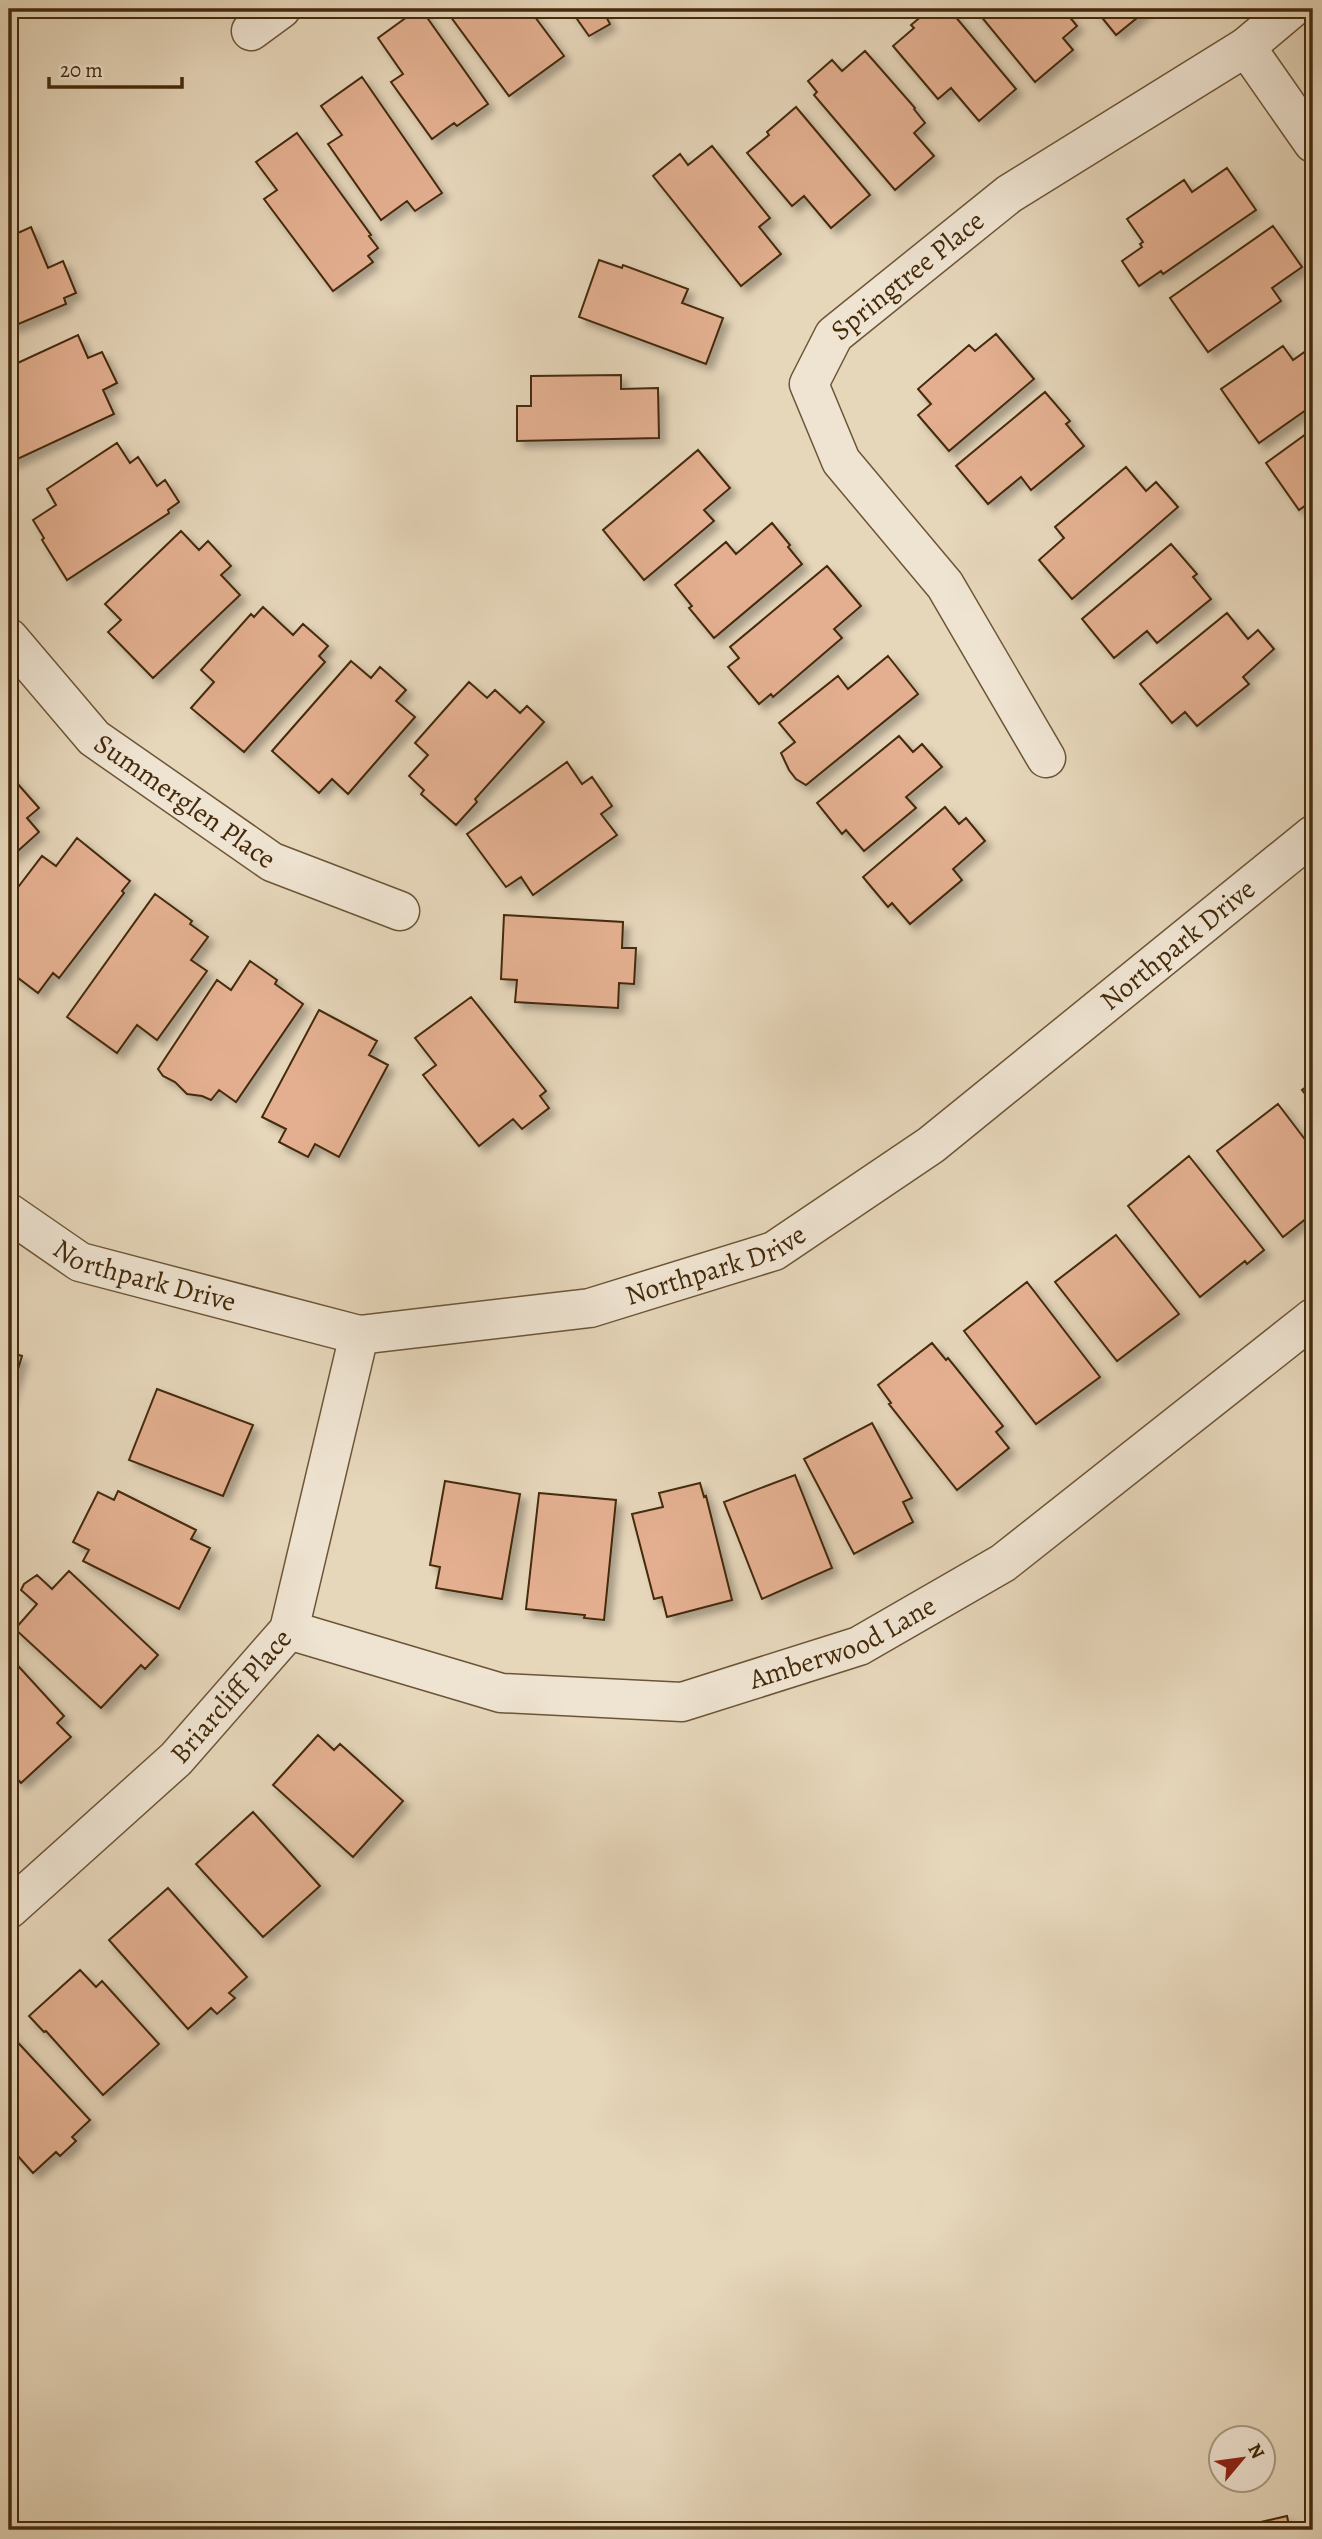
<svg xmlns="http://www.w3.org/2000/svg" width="1322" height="2539" font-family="Alegreya,serif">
  <defs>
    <filter id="shadow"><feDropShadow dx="6" dy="6" stdDeviation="3.5" flood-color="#0004"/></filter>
  </defs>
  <rect width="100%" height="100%" fill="#e6d6ba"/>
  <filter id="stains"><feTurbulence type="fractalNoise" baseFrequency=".00286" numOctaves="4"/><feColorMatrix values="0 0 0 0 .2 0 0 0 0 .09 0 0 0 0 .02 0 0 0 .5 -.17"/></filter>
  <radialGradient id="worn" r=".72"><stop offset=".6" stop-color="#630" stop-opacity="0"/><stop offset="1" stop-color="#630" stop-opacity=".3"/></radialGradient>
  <path fill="#e3af90" stroke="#442a0a" stroke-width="2" filter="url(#shadow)" d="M418,9H421L488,104L457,126L454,123L432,139L391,82L403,74L378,38Z
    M445,9H529L564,56L509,96Z
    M570,9H607L603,11L610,24L589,36Z
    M930,9H949L1016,89L979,121L951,88L938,99L893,46L914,28L911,25Z
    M975,9H1063L1077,26L1063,38L1073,50L1035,82Z
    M1095,9H1148L1116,35Z
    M865,51L915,108L914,109L925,123L914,133L934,156L895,190L814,95L817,92L808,81L832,60L842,71Z
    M362,77L442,193L415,211L407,201L381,220L328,144L342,135L321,106Z
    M796,107L870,195L831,228L804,196L792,206L747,153L769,135L767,132Z
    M297,133L371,235L369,236L378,248L368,256L373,262L333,291L264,199L277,190L256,162Z
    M712,146L770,218L759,227L781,254L741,286L653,176L680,154L688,165Z
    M1227,168L1256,210L1163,274L1161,271L1139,286L1122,261L1142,247L1140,244L1143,242L1127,219L1184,180L1192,192Z
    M1273,226L1302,267L1272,288L1281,301L1208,352L1170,298Z
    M31,227L48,268L63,261L76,293L64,298L66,304L9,328V237Z
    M599,260L622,268L623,265L688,289L682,303L723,318L706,364L579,317Z
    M996,334L1034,379L949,451L918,415L931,404L918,389L969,345L975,351Z
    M78,335L88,358L102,352L117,383L103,390L114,414L9,463V367Z
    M1283,346L1293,360L1313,346V405L1259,443L1221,389Z
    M621,375V389L658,388L659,438L517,441V406H531V376Z
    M1045,392L1070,421L1066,424L1084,446L1031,490L1021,477L988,504L956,466Z
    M1313,429V500L1299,510L1266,463Z
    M117,443L130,463L138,457L157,486L165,480L179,502L168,510L169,513L67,580L42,540L44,538L33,520L56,505L47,489Z
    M698,450L730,488L704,510L714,521L644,580L603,530Z
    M1126,467L1146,491L1156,482L1178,507L1072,599L1039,560L1064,538L1055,527Z
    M772,523L790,545L788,547L802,564L714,638L689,608L692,606L675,585L726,542L736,554Z
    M181,531L199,550L208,541L231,566L221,575L240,595L153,678L108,632L121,620L105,604Z
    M1171,544L1197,574L1193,577L1211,599L1157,643L1147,631L1114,658L1082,619Z
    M827,566L861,606L834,629L842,638L773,697L771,694L759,704L728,667L739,658L730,647Z
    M263,607L293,635L303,624L328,646L319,656L325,662L244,752L191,708L214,682L201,670L251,614L254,617Z
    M1227,613L1248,639L1258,630L1274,649L1243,677L1249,684L1197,726L1185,712L1172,723L1140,684Z
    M888,656L918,694L806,785L796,779L789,770L781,753L795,742L779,723L838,676L848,689Z
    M351,661L371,678L380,667L406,690L396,701L415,717L348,794L332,779L319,793L272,751Z
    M469,682L487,698L495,690L520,713L527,706L544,722L475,799L477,802L456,825L421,794L424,790L409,776L428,755L415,743Z
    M899,736L913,752L922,744L942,767L906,797L916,808L864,851L846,830L842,834L817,803Z
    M567,762L582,784L592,777L612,806L601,814L617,835L533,895L521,877L506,887L467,834Z
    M9,774L39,808L27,818L39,832L9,859Z
    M945,807L959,824L966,818L985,841L953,869L962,880L910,924L892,903L888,907L863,877Z
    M77,838L130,881L122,891L124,893L59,978L53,973L38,993L9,971V899L42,856L56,866Z
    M155,894L192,921L190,924L208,937L191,960L207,971L157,1040L137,1025L117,1053L67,1017Z
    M504,915L623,922L622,948H636L634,984L619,983L618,1008L515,1002L517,980L501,979Z
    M250,961L277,980L275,984L303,1004L236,1102L219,1090L211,1100L202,1096L187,1094L175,1082L163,1076L158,1069L217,980L231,990Z
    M471,997L546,1091L540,1096L549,1108L522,1129L513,1119L479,1146L423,1075L436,1065L415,1038Z
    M319,1010L377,1041L369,1055L388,1065L339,1157L315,1144L308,1157L279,1142L286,1129L262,1117Z
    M1313,1082V1104L1302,1090Z
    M1278,1104L1313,1150V1213L1283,1237L1217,1151Z
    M1189,1156L1264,1250L1247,1264L1245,1261L1200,1297L1128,1206Z
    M1116,1235L1179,1314L1117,1361L1055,1282Z
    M1027,1282L1100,1377L1036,1424L964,1331Z
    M932,1343L946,1360L948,1358L1003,1426L996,1432L1009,1448L957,1490L889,1404L891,1403L878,1385Z
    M9,1352L22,1356L9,1399Z
    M157,1389L253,1425L223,1496L129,1460Z
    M872,1423L912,1498L903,1502L913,1522L854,1554L804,1459Z
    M795,1475L832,1568L762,1599L724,1502Z
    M445,1481L520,1494L502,1599L436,1588L440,1567L430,1565Z
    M700,1483L704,1497L706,1496L732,1600L667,1617L662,1597L654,1599L632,1514L663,1507L659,1493Z
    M118,1491L196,1530L191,1539L210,1548L179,1609L83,1561L89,1550L73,1542L98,1492L114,1500Z
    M539,1493L616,1500L604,1620L584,1618L585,1615L526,1609Z
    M69,1571L158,1655L145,1669L141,1665L101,1708L15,1629L37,1604L21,1590L24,1584L37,1575L52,1589Z
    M9,1656L64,1716L57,1723L71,1737L21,1783L9,1770Z
    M318,1735L334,1750L340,1744L403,1801L353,1857L273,1785Z
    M253,1812L320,1886L263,1937L196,1864Z
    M168,1888L247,1977L229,1993L235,1998L217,2014L211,2008L188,2029L109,1940Z
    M80,1970L96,1987L102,1981L159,2044L103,2095L46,2031L44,2032L29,2016Z
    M9,2033L90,2120L72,2137L76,2141L60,2156L56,2152L33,2173L9,2146Z
    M1287,2516L1290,2530H1226Z"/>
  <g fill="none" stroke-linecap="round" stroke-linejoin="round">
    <defs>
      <g id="street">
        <path d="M251,31L281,9"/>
        <path d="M1246,47L1313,143"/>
        <path id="s1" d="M9,638L94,738L272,862L400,911"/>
        <path id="s2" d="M1046,758L945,585L841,461L809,384L834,335L1009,194L1246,47L1291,9"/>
        <path id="s3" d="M9,1213L80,1262L359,1335L590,1308L774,1251L931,1145L1313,835"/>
        <path id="s4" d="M289,1630L501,1693L682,1702L859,1646L1003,1563L1313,1318"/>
        <path id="s5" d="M9,1909L176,1759L289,1630L359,1335"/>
      </g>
    </defs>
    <use href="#street" stroke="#6c5536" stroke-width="41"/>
    <use href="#street" stroke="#efe4d2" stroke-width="38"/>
  </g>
  <g text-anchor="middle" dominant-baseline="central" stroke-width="7" stroke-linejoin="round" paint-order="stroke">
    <g font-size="28" fill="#442a0a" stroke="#efe4d2">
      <text stroke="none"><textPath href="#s2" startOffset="595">Springtree Place</textPath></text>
      <text stroke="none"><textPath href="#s1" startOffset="242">Summerglen Place</textPath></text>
      <text stroke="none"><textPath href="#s3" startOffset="1307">Northpark Drive</textPath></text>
      <text stroke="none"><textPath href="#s3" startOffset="740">Northpark Drive</textPath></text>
      <text stroke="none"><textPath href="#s3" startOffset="152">Northpark Drive</textPath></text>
      <text stroke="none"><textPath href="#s4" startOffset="574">Amberwood Lane</textPath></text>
      <text stroke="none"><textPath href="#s5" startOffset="308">Briarcliff Place</textPath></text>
    </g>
  </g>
  <rect width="1322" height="2539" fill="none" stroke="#e6d6ba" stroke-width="35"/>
  <rect x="10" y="10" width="1301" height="2518" fill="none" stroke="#442a0a" stroke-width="3.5"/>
  <rect x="18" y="18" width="1287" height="2504" fill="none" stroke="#442a0a" stroke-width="2"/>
  <g transform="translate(1242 2459) rotate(61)"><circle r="33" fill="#efe4d2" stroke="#ab9a82" stroke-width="2"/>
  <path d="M0-5L12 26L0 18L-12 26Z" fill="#8f2418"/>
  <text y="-10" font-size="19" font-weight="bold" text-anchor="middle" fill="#442a0a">N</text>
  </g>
  <path d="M49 77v10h133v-10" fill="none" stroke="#442a0a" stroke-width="3.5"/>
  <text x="60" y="77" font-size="21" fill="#442a0a" stroke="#efe4d2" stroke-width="5" paint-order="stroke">20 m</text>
  <rect width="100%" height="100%" filter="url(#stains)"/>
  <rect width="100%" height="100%" fill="url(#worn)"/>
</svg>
